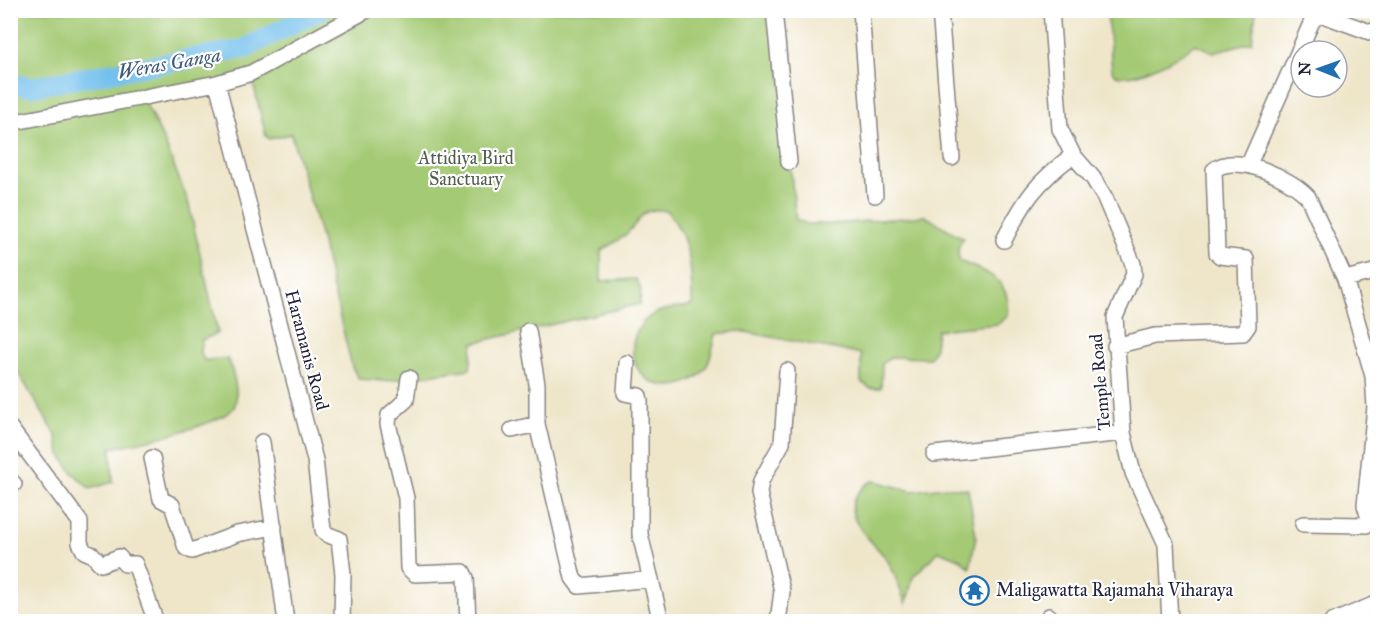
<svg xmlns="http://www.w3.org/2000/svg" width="1388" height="632" font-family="'IM FELL Great Primer',serif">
  <rect width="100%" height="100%" fill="#fff"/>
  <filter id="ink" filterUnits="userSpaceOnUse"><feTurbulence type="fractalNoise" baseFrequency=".0167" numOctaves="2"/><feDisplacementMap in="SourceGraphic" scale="12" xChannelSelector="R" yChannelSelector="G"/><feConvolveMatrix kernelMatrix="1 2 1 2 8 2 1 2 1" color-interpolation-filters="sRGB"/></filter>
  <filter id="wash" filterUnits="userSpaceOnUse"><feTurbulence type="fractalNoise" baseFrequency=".008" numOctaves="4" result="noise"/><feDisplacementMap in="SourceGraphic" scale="24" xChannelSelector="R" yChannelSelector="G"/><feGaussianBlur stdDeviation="1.35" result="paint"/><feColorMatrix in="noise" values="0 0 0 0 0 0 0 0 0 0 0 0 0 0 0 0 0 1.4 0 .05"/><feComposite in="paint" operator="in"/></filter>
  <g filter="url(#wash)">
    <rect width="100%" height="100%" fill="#efe6ca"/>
    <path fill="#a4ca74" stroke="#637658" stroke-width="1.5" d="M10,11H774L796,220L808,224H833L925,216L963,238L958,248L959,261C988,273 1012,279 1008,316L998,324L937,330L935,347L930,358L891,357L882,364L881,388H870L861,382V354L740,331L716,334C713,345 711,360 705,369C700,377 691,381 683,384C631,398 615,333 656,313C666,308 681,308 692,305C692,270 691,239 667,211C638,206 643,220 625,235C618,241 609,246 601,251V281L636,279L641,290L640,304L473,343L470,369L385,381L359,379L352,367L319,231L291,134L269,139L266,136L251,74L143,98L164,141L188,201L218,333L202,340L200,351L204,360L228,359C233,373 239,390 235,405C230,424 132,444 111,448L113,482L90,489L73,473L60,454L56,435L11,361Z
      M1107,11V10L1256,11L1252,42L1213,52L1195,44C1180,56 1132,84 1114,74L1112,70Z
      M875,481L912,491L945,487L968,489L976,536L970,568L960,559L939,551L913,577L906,604C900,591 893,566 885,557C872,541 840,516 857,495C862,488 866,482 875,481Z"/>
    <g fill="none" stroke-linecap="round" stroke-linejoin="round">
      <path stroke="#73c0ed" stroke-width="20" d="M10,83L31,87L244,49L320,10"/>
    </g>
  </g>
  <g filter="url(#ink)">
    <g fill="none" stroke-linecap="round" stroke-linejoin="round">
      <defs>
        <path id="minor" d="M774,10L789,162
          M861,10L875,195
          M940,10L952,158
          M1051,10L1060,129L1073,155L1093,178L1105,198L1133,264L1134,274L1115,317L1123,433L1133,473L1166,544L1170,622
          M10,123L217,83
          M1249,164L1313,19L1323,15L1378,35
          M1004,240C1025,199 1036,183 1073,155
          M1345,279L1378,271
          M528,331L537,384V424L573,578L579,586L651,579
          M1115,346L1155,336L1243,333L1248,326L1246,259L1220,256L1217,253L1214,170C1237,152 1292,179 1308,197L1345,279L1373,376L1375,407L1365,505L1368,515L1378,523
          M627,363L625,393L639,396L640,401V534L661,622
          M409,378L406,400L389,415L388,424L406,498L408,568L415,574L463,572L466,578L468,622
          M10,428L80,522V543L84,551L93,555L101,564L119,557L125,564H135L156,622
          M512,430L537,424
          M262,442L286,622
          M934,454L1123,433
          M152,458L161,499L172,505L186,548L192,551L237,534L274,527
          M10,480L14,484
          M1303,524L1366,525L1372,521
          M1049,616L1051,622
          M342,622L343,574L339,539L326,534L323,530L315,460L217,83L251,73L367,10
          M778,622L782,591L759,493L761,481L782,443L787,371
          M1332,622L1378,603"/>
      </defs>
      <use href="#minor" stroke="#888482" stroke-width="18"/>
      <use href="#minor" stroke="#fff" stroke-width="15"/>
    </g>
  </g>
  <defs>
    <symbol id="temple-ring" viewBox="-11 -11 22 22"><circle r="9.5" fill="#fff" stroke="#1f6fb2" stroke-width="1.5"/><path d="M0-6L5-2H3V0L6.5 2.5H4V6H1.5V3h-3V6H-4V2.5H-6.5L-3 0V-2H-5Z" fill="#1f6fb2"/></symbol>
  </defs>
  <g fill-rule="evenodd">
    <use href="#temple-ring" x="958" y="574" width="33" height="33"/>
  </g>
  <g text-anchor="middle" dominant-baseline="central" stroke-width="4.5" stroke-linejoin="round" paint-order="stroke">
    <g font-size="18" fill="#505d4f" stroke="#fff">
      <text x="466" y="158">Attidiya Bird<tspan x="466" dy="21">Sanctuary</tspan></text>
    </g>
    <g font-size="18" fill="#22223b" stroke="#fff">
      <text transform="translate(307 350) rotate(75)">Haramanis Road</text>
      <text transform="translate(1100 382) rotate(-95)">Temple Road</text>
    </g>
    <g font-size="18" fill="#22223b" stroke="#fff" text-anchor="start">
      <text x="996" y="590">Maligawatta Rajamaha Viharaya</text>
    </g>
    <g font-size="20" font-style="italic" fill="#3e5979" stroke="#fff">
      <text transform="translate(169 63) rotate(-10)">Weras Ganga</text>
    </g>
  </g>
  <rect width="1388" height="632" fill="none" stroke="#fff" stroke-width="36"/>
  <g transform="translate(1319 69) rotate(271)"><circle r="28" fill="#ffffff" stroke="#a7a7b1" stroke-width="1.5"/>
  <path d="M0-4.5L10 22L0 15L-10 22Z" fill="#1f6fb2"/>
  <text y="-9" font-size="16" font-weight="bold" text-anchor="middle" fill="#22223b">N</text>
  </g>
</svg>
